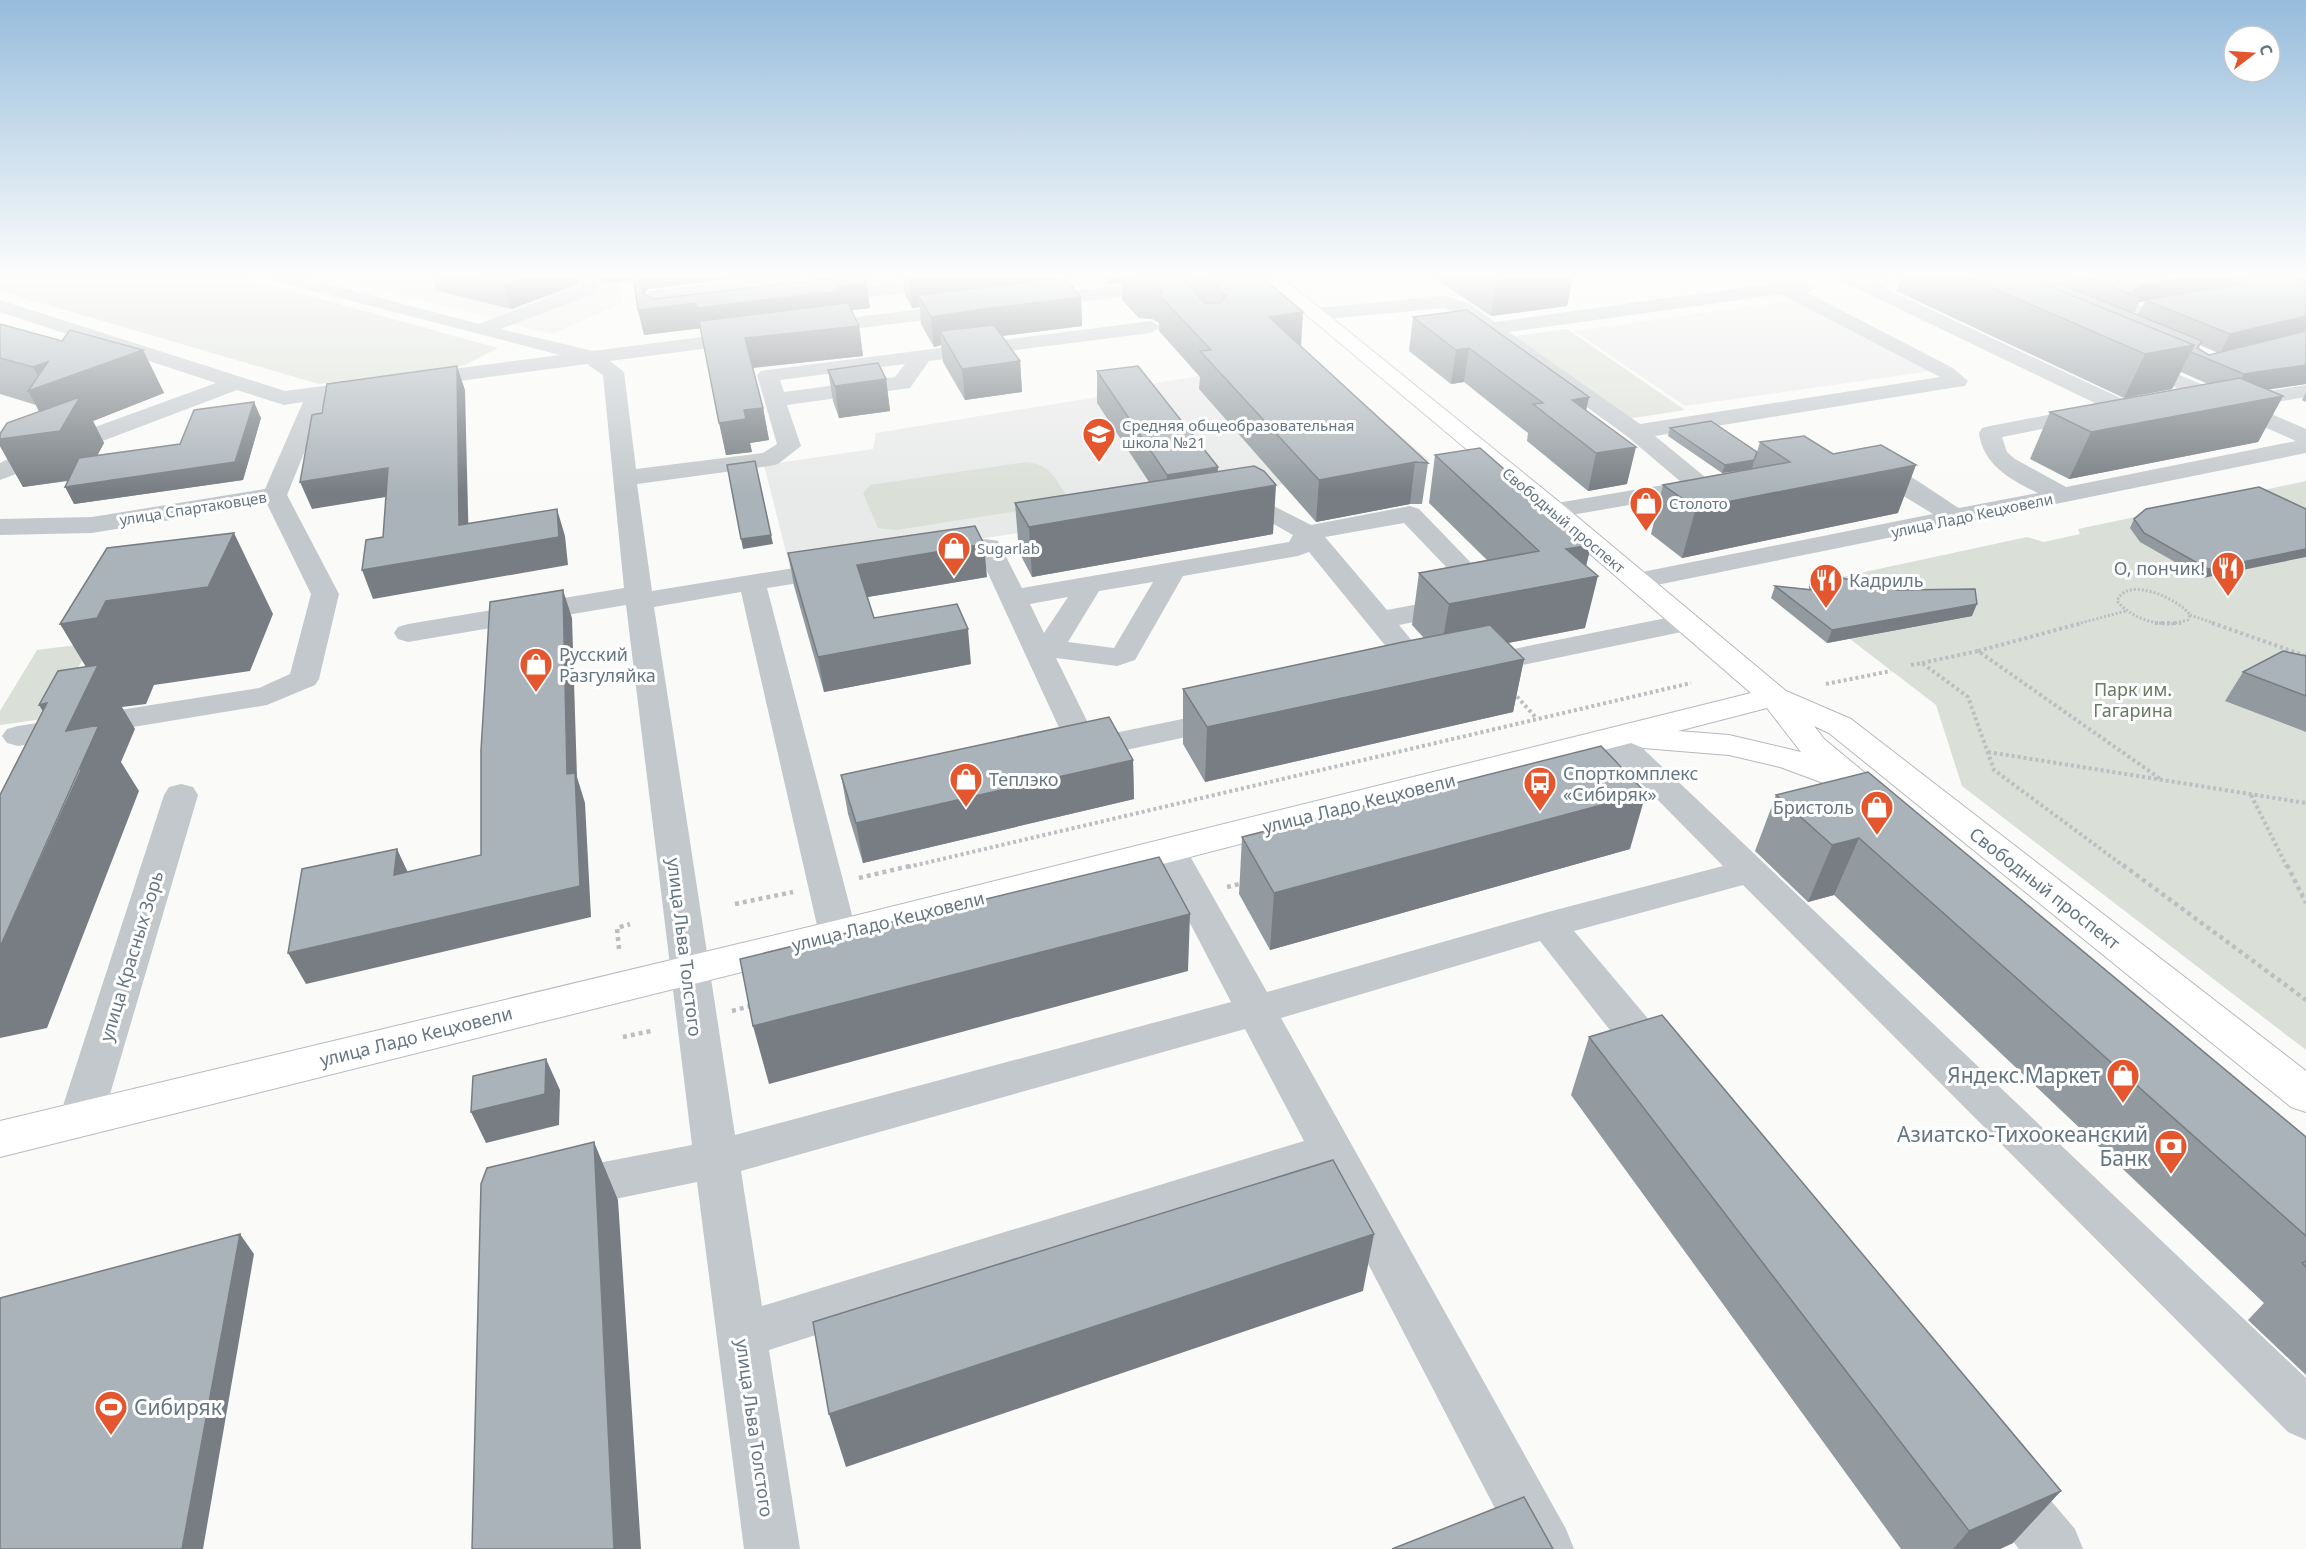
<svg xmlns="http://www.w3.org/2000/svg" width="2306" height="1549" font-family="'Noto Sans',sans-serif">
  <rect width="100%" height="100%" fill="#fafaf8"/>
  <path fill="#e8e9e9" d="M380,276H620L622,303L552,334L358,284Z
    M1796,300L1931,371L1685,406L1574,331Z
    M1212,374L1356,397L1430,461L1254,489L1234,500L790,568L764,465L873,449L876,433L1103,396L1117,389Z"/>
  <path fill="#dadfd7" d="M0,276H237L498,348L465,365L319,384L0,291Z
    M1567,329L1685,410L1627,419L1514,336Z
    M1026,462C1050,464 1055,478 1067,497L1062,504L896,530L878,528L863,493L870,485Z
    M2306,481V1050L1962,786L1936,705L1850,639L1940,621L1809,584L2027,537L2044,542L2080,534L2078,529Z
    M92,643L50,718L0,725V711L37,650Z"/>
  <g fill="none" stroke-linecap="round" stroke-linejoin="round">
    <defs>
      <path id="major" d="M1260,276H1280L1563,505L1786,691L1851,719L2306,1071V1112L2291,1107L1829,733L1814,726L1824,739L1894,797L1899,805L1894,813L1882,816L1870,813L1840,787L1826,784L1780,767L1729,755L1643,748L1631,743L838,948L0,1157V1121L838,920L1751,693L1545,515ZM1767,708L1801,752L1729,735L1678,731Z"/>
    </defs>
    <use href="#major" stroke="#b5babe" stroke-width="2"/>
    <path stroke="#bbbfc2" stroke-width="3" stroke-dasharray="2 2" stroke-linecap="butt" d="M2190,615L2216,624
      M2077,624L2126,611
      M2169,624C2149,623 2131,617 2117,601C2127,575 2179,599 2190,615L2188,620L2171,624"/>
    <path stroke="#bbbfc2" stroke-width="4" stroke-dasharray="3 3" stroke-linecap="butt" d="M2155,623H2181
      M2212,623L2306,656
      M1978,651L2082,623
      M1922,663L1978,651L2162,780
      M1911,665L1922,663L1968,697L1994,770L2125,867
      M1826,684L1891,671
      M1513,692L1537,719
      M1988,752L2306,803
      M2251,795L2287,867
      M908,867L1691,683"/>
    <path stroke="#bbbfc2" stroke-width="4.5" stroke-dasharray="4 4" stroke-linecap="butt" d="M2123,865L2306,1000
      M2287,865L2306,903
      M859,878L914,865
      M1227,887L1243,883
      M735,904L793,892
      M619,949L617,928L630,924
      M732,1011L754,1005
      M623,1037L651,1031"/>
    <path fill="#c3c8cc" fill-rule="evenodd" d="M268,276H297L479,324L580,286V276H598V289L596,293L501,329L593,351L748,331L755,333L758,337L755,341L748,343L610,361L624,372L636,469L763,453L777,444L757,375L761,371L1151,321L1161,327L1151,333L929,361L910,388L787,405L801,446L778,464L770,466L637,484L652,591L837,561L847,563L850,569L847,575L837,577L767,588L857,934L851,944L838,948L825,944L819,934L741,592L654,607L735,1135L1231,1002L1152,850L1158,842L1170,838L1182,842L1267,992L1548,912L1723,866L1643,785L1598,745L1593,738L1598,731C1625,724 1647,754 1667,771L2306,1378V1440L2288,1432L1743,885L1574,931L1672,1047L1678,1059L1672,1071L1657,1075L1642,1071L1540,941L1281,1018L1566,1529L1574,1549H1516L1321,1173L769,1350L800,1549H744L697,1182L567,1209L551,1203L544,1189L551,1175L567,1169L692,1145L626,605L408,642L398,639L394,633L398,627L408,624L624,588L603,375L587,364L326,399L287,495L339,594L319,679L315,685L267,705L18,746L7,743L2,736L7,729L18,726L259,688L290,674L311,594L267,504L92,533L0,535V519L92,517L265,489L303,402L284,405L237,390L0,480V463L10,458L216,383L0,312V300L285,391L560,355L271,280ZM905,364L895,377L784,392L780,380ZM1245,1029L1304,1141L762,1306L741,1171Z
      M778,276H794L798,280L789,285L665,299L667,309L686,307L696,313C689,322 656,326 649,316L646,295L648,291Z
      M956,276H1009L1000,281L823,303L814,297L823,291Z
      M1207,276H1261L1252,281L1037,307L1028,301L1037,295Z
      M1836,276H1859L2129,402L2132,407L2129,412L2002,437L2007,452L2015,459L2066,487L2296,441L2127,366L2124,362L2127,358L2134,356L2232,397L2306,385V397L2253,406L2306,429V453L1637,589L1627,587L1623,581L1627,575L1637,573L1933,514L1861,470L1857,465L1861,460C1886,454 1937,495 1959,508L2038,493C2011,480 1983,465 1979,433L1982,428L1990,426L2099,405L1839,280Z
      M2041,276H2065L2188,325L2191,329L2188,333H2174L2044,280Z
      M1784,282L1814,284L1816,288L1808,293L1953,368L1968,381L1965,386L1957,387L1655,436L1710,481L1713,486L1710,491L1554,518L1545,515L1541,510L1545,505L1681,482L1628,437L1456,312L1444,308L1316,320L1306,314L1316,308L1446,296L1470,304L1495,322ZM1781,294L1940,377L1640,424L1509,332Z
      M965,304L975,310L972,314L814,334L807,332L804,328L807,324L814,322Z
      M1256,497L1311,525L1410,506L1419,509L1506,599L1502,605L1492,607L1399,625L1441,676L1437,682L1426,685L1415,682L1309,552L1298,556L1183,576L1135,660L1117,666L1056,658L1095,737L1226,710L1237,712L1242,719L1237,726L1080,760L1069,757L1064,750L1067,745L980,556L939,562L930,560L926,554L930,548C950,543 978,536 998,541L1022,588L1289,542L1293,535L1252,512L1233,516L1224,513L1220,508L1224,503ZM1404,523L1472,594L1387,610L1325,537ZM1153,582L1114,648L1068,642L1099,591ZM1068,597L1044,633L1030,604Z
      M1686,614L1696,617L1700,623L1696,629L1479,674L1468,671L1464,665L1468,659L1479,656Z
      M181,784L193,787L198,795L103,1118L96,1131L81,1136L66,1131L59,1118L164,795L169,787Z
      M2005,1461L2024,1469L2075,1529L2083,1549H2019L1986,1507L1978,1488L1986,1469Z"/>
    <use href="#major" fill="#fff" fill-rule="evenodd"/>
  </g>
  <path fill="#929a9f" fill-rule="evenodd" d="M432,276H580L578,284L511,309L437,291Z
    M598,276H755L648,289L644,294L653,299L813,281L811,276H863L870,308L851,310L859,326L863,356L753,368L763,408L769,440L750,443L752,452L726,455L701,328L644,335L638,310L634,280L600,283Z
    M902,276H1053L1054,279L1081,297L1082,326L1002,336L1020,361L1022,392L965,400L943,362L941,345L934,347L921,324L920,307L912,308L905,295Z
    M1102,276H1261L1301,346L1428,463L1422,504H1410L1316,522L1199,389L1200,377L1159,331V323L1152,319L1139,318L1122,300V283L1109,284ZM1189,276V285L1181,277Z
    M1431,276H1573L1567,306L1491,316Z
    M1862,276H1896L1872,280Z
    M1902,276H2041L2063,285L2067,276H2306V384L2267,389L2283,396L2258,442L2069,479L2030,459L2050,412L2208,384L2181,372L2172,389L2124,398L1896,291ZM2145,301L2138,315L2134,314L2139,302ZM2200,345L2218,353L2209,355L2199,349Z
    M1413,317L1589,397L1586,410L1627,484L1588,491L1527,441L1528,433L1464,382L1451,384L1409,351Z
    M0,324L62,341L143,350L164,393L93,421L104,443L97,456L180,444L261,418L243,480L74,504L68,481L23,487L0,446V434L39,412L36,405L0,394Z
    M828,370L886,379L890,411L839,418L833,401Z
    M1097,371L1218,472L1273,534L1032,577L1019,552L1015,503L1149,482L1097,403Z
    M2306,392V402L2302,400Z
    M1670,428L1757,452L1760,442L1898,513L1682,558L1651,534L1663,485L1749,469L1722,473L1668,436Z
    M1435,455L1591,545L1586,566L1585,628L1508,643L1524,659L1513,712L1205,782L1183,744V689L1424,638L1412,625L1419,573L1487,560L1429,503Z
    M2259,487L2203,578L2140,542L2130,528L2134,519Z
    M788,553L987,577L867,597L874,618L971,664L824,692L794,586Z
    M1814,572L1898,590L1972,616L1827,643L1771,598L1775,586L1809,589V584Z
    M2306,656V732L2225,701L2243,672Z
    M1133,760L1134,799L863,863L848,814L841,775Z
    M1868,772L2306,1137V1375L2248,1320L2264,1303L1834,895L1808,902L1755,851L1776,795Z
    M1242,837L1630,849L1270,950L1239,894Z
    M1589,1037L2013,1543L2000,1549H1901L1571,1095Z"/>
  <path fill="#777d82" d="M529,276H580L578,284L511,309L504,285Z
    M598,276H635L636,280L600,283Z
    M639,276H755L648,289L644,295L646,309L816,290L814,276H858L867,283L870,308L644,335L638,310Z
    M909,276H1053L1054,291L918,295L920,307L912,308Z
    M1109,276H1122V283L1109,284Z
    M1536,276H1573L1567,306L1491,316L1497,281Z
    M1874,276H1896L1872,280Z
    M2198,276H2238L2232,288L2145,300V301L2139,302L2141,298L2133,291L2144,284Z
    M1081,297L1082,326L985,338L940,331L941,345L934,347L931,317L983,309Z
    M1303,312L1301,348L1269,317Z
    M2306,316V332L2220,354L2230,334Z
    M859,326L863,356L751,368L745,338Z
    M2194,345L2172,389L2124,398L2145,354Z
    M1469,348L1464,382L1451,384L1456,350Z
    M143,350L164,393L93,421L104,443L85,478L23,487L0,446V439L51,432L28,391L43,386L33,367L48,362Z
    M1020,361L1022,392L965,400L962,369Z
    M2306,365V384L2233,395L2244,374Z
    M457,366L465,390L469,552L459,525Z
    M886,379L890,411L839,418L835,386Z
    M2283,396L2258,442L2069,479L2091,432Z
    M1589,397L1581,433L1572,400Z
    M254,402L261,418L243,480L74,504L65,487L235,462Z
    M763,408L769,440L750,443L752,452L726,455L719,423L744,410Z
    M1636,447L1627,484L1588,491L1596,453Z
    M1754,460L1752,469L1722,473L1725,465Z
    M1415,462L1410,504L1316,522L1319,480Z
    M1916,465L1898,513L1682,558L1696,508Z
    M1218,467L1217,495L1276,485L1273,534L1032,577L1029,527L1166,503L1167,475Z
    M388,468L398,495L312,509L300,482Z
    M557,509L565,536L568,565L373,599L362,570Z
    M234,533L273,614L250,671L154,685L146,704L122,707L135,729L121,762L139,791L47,1028L0,1038V947L80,770L39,705L47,703L66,731L92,677L60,624L106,601Z
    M771,535L773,544L743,549L741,539Z
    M984,544L987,577L862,598L857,565Z
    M1591,545L1583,579L1598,576L1585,628L1440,656L1449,604L1566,549Z
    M2306,549V557L2203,578L2208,569Z
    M563,590L572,618L577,777L585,803L591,917L306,984L288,953L580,886L567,774Z
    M1977,604L1972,616L1827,643L1832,630Z
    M968,629L971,664L824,692L818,657Z
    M1524,659L1513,712L1205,782L1207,727Z
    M1133,760L1134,799L863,863L856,823Z
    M1646,793L1630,849L1270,950L1274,893Z
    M1859,838L1834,895L1808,902L1832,845Z
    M397,849L411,879L394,875Z
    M1190,914L1188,971L769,1084L753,1026Z
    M546,1059L560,1090L559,1125L486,1143L471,1112Z
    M594,1142L618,1200L641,1549H614Z
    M240,1234L254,1254L203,1549H182Z
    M1374,1234L1363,1291L846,1467L829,1414Z
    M2061,1491L2013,1543L2000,1549H1953L1969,1531Z"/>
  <path fill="#aab3b9" stroke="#777d82" stroke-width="1.5" d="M467,276H529L504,285Z
    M633,276H639L642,293L653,299L855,276H863L867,283L838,286L841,291L697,308L696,303L638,310Z
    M1131,276H1180L1205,303H1221L1226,296L1207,276H1261L1303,312L1269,317L1428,463L1415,462L1319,480L1200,351L1211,350L1159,295L1163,292L1162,290L1152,284L1138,283Z
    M1489,276H1536L1497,281Z
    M1965,276H2024L2194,345L2145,354Z
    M2024,276H2041L2202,341L2197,348L2209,355L2306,331V365L2244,374L2191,352L2194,345Z
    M2085,276H2198L2144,284L2133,291L2141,298Z
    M2251,276H2286L2306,284V316L2230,334L2145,300L2248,283Z
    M1065,278L1081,297L983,309L931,317L918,295Z
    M848,303L859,326L745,338L763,408L744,410L746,419L719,423L699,321Z
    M1467,310L1589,397L1572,400L1636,447L1596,453L1533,404L1543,403L1469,348L1456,350L1413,317Z
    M0,324L62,341L70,330L143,350L28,391L48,362L33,367L0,358Z
    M994,325L1020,361L962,369L940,331Z
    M878,363L886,379L835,386L828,370Z
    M457,366L459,525L557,509L559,537L362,570L366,540L383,537L388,468L300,482L312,415L322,413L327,384Z
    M1138,366L1218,467L1167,475L1097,371Z
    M2240,378L2283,396L2091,432L2050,412Z
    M80,397L60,431L0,439V434L7,423Z
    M254,402L235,462L65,487L79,458L180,444L194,410Z
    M1711,421L1757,452L1754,460L1725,465L1670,428Z
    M1804,436L1833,454L1881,445L1916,465L1696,508L1663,485L1790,462L1760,442Z
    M1480,448L1591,545L1566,549L1598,576L1449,604L1419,573L1539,551L1435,455Z
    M755,461L771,535L741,539L727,465Z
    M1254,466L1264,471L1276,485L1029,527L1015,503Z
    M2259,487L2306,509V549L2208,569L2144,533L2134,519L2146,509Z
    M975,526L984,544L857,565L874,618L957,604L968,629L818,657L788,553Z
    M234,533L208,587L106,601L97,618L60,624L107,548Z
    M1814,572L1898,590L1975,589L1977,604L1832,630L1775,586L1812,590Z
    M563,590L567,774L575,773L580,886L288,953L302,869L397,849L394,875L481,855V750L490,602Z
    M1490,625L1524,659L1207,727L1183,689L1403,642Z
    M2283,651L2306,656V696L2243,672Z
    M98,665L66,731L99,725L0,947V795L47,703L39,705L58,671Z
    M1109,717L1133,760L856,823L841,775Z
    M1601,746L1646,793L1274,893L1242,837Z
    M1868,772L2306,1137V1236L1859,838L1832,845L1776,795Z
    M1159,857L1190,914L753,1026L740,959Z
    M1662,1015L2061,1491L1969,1531L1589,1037Z
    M546,1059L545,1094L471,1112L473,1076Z
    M594,1142L614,1549H472L481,1184L487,1168Z
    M1333,1160L1374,1234L829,1414L813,1322Z
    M240,1234L182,1549H0V1298Z
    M2306,1261V1267L2302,1263Z
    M1524,1497L1553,1549H1392Z"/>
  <linearGradient id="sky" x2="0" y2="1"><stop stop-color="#96bcdc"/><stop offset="0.56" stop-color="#fdfdfc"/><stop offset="1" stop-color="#fdfdfc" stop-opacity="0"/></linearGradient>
  <rect width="2306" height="493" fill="url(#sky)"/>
  <defs>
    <symbol id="school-pin" viewBox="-11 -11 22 30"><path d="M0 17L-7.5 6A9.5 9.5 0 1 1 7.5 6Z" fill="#e4572e" stroke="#fff"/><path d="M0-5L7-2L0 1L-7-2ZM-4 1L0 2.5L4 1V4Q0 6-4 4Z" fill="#fff"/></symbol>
    <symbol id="shop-pin" viewBox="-11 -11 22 30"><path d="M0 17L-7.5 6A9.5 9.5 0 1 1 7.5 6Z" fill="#e4572e" stroke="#fff"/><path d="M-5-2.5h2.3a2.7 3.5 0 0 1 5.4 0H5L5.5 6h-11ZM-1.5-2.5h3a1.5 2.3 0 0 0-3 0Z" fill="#fff"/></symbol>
    <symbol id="restaurant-pin" viewBox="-11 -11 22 30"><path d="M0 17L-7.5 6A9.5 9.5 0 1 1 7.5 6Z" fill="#e4572e" stroke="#fff"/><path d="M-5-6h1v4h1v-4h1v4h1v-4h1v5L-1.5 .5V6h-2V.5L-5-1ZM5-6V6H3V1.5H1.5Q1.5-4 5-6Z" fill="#fff"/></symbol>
    <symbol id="bus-pin" viewBox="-11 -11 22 30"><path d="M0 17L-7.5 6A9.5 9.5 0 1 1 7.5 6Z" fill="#e4572e" stroke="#fff"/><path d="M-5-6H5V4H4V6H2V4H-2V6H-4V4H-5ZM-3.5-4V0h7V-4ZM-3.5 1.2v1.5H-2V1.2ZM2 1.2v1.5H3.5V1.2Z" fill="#fff"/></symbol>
    <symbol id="bank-pin" viewBox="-11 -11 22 30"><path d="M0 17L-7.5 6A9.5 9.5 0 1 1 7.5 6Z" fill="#e4572e" stroke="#fff"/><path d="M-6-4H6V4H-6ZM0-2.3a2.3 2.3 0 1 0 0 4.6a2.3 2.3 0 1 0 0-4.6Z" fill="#fff"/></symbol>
    <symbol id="stadium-pin" viewBox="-11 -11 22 30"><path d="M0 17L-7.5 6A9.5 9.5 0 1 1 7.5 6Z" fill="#e4572e" stroke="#fff"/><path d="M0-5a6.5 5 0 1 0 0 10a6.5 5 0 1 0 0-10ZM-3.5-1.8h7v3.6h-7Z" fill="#fff"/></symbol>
  </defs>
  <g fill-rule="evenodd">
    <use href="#school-pin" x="1080" y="415" width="38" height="52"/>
    <use href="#shop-pin" x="1627" y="484" width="38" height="52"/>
    <use href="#shop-pin" x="935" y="529" width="38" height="52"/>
    <use href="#restaurant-pin" x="2209" y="549" width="38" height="52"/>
    <use href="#restaurant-pin" x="1807" y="561" width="38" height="52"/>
    <use href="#shop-pin" x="517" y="645" width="38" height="52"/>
    <use href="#shop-pin" x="947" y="760" width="38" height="52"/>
    <use href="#bus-pin" x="1521" y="764" width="38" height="52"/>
    <use href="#shop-pin" x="1858" y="788" width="38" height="52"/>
    <use href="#shop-pin" x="2104" y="1056" width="38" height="52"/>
    <use href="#bank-pin" x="2152" y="1127" width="38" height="52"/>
    <use href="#stadium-pin" x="92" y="1388" width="38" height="52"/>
  </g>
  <g text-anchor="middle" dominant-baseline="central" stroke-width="6" stroke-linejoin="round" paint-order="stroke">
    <g font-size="15" fill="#657683" stroke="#fff" text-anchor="start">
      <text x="1122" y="425">Средняя общеобразовательная<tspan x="1122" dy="17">школа №21</tspan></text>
      <text x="1669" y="503">Столото</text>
      <text x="977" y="548">Sugarlab</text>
    </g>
    <g font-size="15" fill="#657683" stroke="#fff">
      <text transform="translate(193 508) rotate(-9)">улица Спартаковцев</text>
      <text transform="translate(1972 515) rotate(-12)">улица Ладо Кецховели</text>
      <text transform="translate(1564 520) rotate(40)">Свободный проспект</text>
    </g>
    <g font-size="18" fill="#657683" stroke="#fff" text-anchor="start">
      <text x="2205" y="568" text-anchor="end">О, пончик!</text>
      <text x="1849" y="580">Кадриль</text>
      <text x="559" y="654">Русский<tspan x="559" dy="21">Разгуляйка</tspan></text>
      <text x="1563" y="773">Спорткомплекс<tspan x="1563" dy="21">«Сибиряк»</tspan></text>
      <text x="989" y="779">Теплэко</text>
      <text x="1854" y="807" text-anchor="end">Бристоль</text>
    </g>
    <g font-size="18" fill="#687a64" stroke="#fff">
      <text x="2133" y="689">Парк им.<tspan x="2133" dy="21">Гагарина</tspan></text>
    </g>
    <g font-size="18" fill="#657683" stroke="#fff">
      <text transform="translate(1359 803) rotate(-14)">улица Ладо Кецховели</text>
      <text transform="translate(2045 888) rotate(38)">Свободный проспект</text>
      <text transform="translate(888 921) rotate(-14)">улица Ладо Кецховели</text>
      <text transform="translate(685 947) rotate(83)">улица Льва Толстого</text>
      <text transform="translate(131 956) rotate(-73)">улица Красных Зорь</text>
      <text transform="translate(416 1036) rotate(-14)">улица Ладо Кецховели</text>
      <text transform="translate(755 1428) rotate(82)">улица Льва Толстого</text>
    </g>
    <g font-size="21" fill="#657683" stroke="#fff" text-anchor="end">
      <text x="2100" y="1075">Яндекс.Маркет</text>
      <text x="2148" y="1134">Азиатско-Тихоокеанский<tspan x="2148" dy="24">Банк</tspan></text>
      <text x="134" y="1407" text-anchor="start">Сибиряк</text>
    </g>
  </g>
  <g transform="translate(2252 54) rotate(73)"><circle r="28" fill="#ffffff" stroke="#c1c8cd" stroke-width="1.5"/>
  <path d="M0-4.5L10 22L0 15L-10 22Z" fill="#e4572e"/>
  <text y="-9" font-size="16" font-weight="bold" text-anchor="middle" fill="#657683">С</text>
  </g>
</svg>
